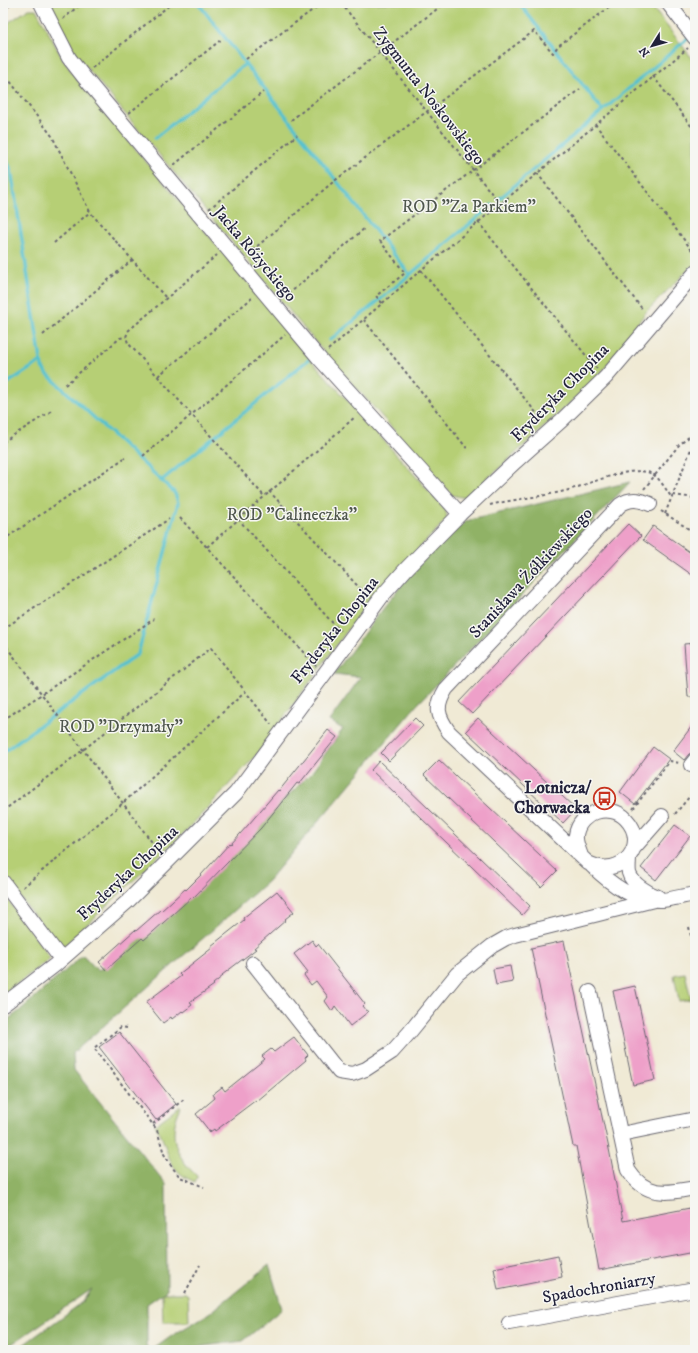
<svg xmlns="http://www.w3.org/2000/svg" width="698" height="1353" font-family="'IM FELL DW Pica',serif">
  <rect width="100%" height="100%" fill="#f6f6f2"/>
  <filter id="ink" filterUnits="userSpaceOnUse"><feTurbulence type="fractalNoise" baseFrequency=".025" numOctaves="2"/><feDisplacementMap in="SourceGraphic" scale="8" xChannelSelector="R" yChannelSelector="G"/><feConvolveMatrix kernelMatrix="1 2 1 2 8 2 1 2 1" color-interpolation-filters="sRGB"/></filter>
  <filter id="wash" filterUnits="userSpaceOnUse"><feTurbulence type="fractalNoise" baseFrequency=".012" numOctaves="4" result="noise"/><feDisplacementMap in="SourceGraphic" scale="16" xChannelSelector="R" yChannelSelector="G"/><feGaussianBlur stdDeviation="0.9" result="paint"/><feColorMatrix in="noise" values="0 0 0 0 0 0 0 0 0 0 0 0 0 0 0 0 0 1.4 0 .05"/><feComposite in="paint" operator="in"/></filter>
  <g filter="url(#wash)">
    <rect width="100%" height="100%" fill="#f0ead5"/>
    <path fill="#b6cf75" stroke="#6c7858" d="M49,3H649L695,62V263L646,312L601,373L572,401L504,464L467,497H460L452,495L318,345L77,56Z
      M29,9H36L63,60L82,86L251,286L313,362L405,464L446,511L447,519L392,576L365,606L258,753L187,830L63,947L60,948L3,876V26Z
      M3,893L50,958L3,995Z
      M685,973L691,999L679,1001L674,975Z
      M180,1106L181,1107C167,1134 175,1156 197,1176V1177L195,1182C163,1169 171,1148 155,1125Z
      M162,1293H185L188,1295L189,1322H163Z"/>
    <path fill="#90b266" stroke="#596a50" d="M630,482L416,706L268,881L73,1053L74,1070L166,1184L167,1290L147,1304V1350H16L83,1302L92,1289L3,1350V1023L18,1012L83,955L98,971L223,860L312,772L343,729L329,721L361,677L334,674L382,609L417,566L466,521Z
      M269,1265L282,1309L243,1341L173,1350H152L173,1335L210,1313Z"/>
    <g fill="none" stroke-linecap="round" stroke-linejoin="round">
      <path stroke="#55c1cf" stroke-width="3.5" d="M198,3L410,275
        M519,3L603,111
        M155,138L245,64
        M3,157L6,159L11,170L42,367L46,373L174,492L176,496L178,503L138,654L3,752
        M499,199L687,39
        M330,340L387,294L492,205
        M3,386L40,362
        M161,481L308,360"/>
    </g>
    <g id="blocks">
      <path fill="#eea0c9" d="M628,524L641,536L472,714L459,702Z
        M653,526L695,556V577L643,540Z
        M695,643V697H688L684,644Z
        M415,718L423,726L389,761L381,753Z
        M478,718L576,809L563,823L466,731Z
        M695,722V752L689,754L684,760L673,751Z
        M328,730L337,737L299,784L297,783L261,828L193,898L192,897L144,940L142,938L106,970L99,962L135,930L136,931L160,910L161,911L185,889L186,890L201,875L230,843L231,844L249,824L278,790L279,791Z
        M653,747L669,759L635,804L620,792Z
        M439,760L557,871L541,887L424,775Z
        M379,761L530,906L522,915L371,770Z
        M675,825L690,836L656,880L641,868Z
        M277,891L294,912L285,919L286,920L254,948L256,949L222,975L223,976L213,984L214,985L190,1002L192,1005L183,1012L182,1011L172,1019L171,1017L163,1023L146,1002L181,976L179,974L212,948L211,946L244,920L243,918Z
        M312,940L316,946L318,944L365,1004L363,1006L368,1012L350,1026L335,1006L332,1011L325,1001L328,997L316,981L311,985L304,975L308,972L294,954Z
        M564,941L609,1149L623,1221L695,1207V1252L599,1270L576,1146H573L531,948Z
        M510,966L513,982L496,985L493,969Z
        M635,986L655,1080L633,1085L613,991Z
        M119,1032L176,1104L156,1120L99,1047Z
        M294,1037L308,1055L305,1058L306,1060L257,1101L256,1100L215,1131L214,1129L210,1132L196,1114L215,1098L213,1094L222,1087L225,1091L265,1059L262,1056L271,1049L274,1052Z
        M558,1255L562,1277L498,1290L494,1268Z"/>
    </g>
  </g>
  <g filter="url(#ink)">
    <use href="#blocks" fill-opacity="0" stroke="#6a6871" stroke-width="1"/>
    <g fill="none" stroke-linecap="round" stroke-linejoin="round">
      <defs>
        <path id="minor" d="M41,3L69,58L83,76L319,358L460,514
          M668,3L695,38
          M691,765L695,760
          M633,849L662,816
          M581,856C579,849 575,843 576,835C579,812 610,802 626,819C650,844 622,880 588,863L449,732C437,715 435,707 446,689L620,505C630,498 638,499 650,504
          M629,857C629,862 628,868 629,873C632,884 648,893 658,897
          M592,866C612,885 632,901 662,900C673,899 684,896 695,894
          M3,882L61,959
          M253,963L339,1072L352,1074L366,1069L392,1052L409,1033L457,974L492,946L506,938L515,935L654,900
          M590,992L628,1170C646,1198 667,1193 695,1188
          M3,1005L55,965L127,902L236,793L357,630L382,596L406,569L460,514L515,462L562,420L606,377L695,273
          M621,1134L695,1119
          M509,1323L695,1289"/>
      </defs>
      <use href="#minor" stroke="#6a6871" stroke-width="16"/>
      <path stroke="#6a6871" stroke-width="2" stroke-dasharray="3 3" stroke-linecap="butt" d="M341,3L500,204
        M3,10L13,3
        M63,19L82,3
        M246,59L322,3
        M92,68L172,3
        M3,72L52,136L90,212L166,298
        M653,76L695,131
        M129,113L222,39
        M291,120L445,3
        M595,124L695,254
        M174,165L263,92
        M537,173L643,310
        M209,209L297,135
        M478,222L597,369
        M54,243L90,212
        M248,254L333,182L534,31L553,53L558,46L615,3
        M217,255L128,331L126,337L128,343L264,496
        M421,270L542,420
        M284,298L365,228
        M382,303L376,296L405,273L380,241L580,89
        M364,320L469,451
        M43,335L132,260
        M328,350L421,270L688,48
        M158,376L252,298
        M65,385L120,338L126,337
        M3,442L53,410
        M691,450L695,454
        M143,456L285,335
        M644,489L679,445L695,432
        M269,491L367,596
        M673,495L695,498
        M490,505C514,499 540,497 565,491C588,485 629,465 650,473C659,476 666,490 672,498
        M661,511L695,533
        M665,514L695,439
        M180,518L316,666
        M238,519L340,631
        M3,540L126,457
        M207,547L355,417
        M3,629L169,519
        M3,642L160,853
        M3,720L154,619
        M633,809L670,761L679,763
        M3,811L83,750L211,648L271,724
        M675,814L695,790
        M23,887L123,803L243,694
        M689,927L695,954
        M127,1028L121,1027L94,1048L157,1130L164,1154L172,1167L180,1177L204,1187
        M153,1124L184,1099
        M185,1293L200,1265"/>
      <use href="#minor" stroke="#fff" stroke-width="14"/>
    </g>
  </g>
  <defs>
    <symbol id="bus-ring" viewBox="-11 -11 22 22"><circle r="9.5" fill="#f6f6f2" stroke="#c8321e" stroke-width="1.5"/><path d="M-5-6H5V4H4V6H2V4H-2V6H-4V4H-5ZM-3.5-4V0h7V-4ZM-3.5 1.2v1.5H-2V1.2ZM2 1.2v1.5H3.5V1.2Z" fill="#c8321e"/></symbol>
  </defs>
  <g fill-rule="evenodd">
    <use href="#bus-ring" x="592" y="786" width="25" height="25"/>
  </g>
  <g text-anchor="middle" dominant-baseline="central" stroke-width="3" stroke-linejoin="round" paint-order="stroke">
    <g font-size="17" fill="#22223b" stroke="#f6f6f2">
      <text transform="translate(429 96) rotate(52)">Zygmunta Noskowskiego</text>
      <text transform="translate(255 254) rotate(50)">Jacka Różyckiego</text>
      <text transform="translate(560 393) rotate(-45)">Fryderyka Chopina</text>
      <text transform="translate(531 573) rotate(-47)">Stanisława Żółkiewskiego</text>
      <text transform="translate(335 630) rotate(-52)">Fryderyka Chopina</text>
      <text transform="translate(128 873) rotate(-43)">Fryderyka Chopina</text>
      <text transform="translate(599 1288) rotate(-10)">Spadochroniarzy</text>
    </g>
    <g font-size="17" fill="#4e564c" stroke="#f6f6f2">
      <text x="469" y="207">ROD "Za Parkiem"</text>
      <text x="292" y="515">ROD "Calineczka"</text>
      <text x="121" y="727">ROD "Drzymały"</text>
    </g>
    <g font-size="17" font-weight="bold" fill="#22223b" stroke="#f6f6f2" text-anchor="end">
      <text x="590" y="788">Lotnicza/<tspan x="590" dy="20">Chorwacka</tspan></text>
    </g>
  </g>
  <rect width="698" height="1353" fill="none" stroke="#f6f6f2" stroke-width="16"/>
  <g transform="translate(652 46) rotate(233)" stroke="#f6f6f2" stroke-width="3" paint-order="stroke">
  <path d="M0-3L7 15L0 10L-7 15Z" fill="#22223b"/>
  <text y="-6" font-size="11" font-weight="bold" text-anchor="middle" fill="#22223b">N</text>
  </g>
</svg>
